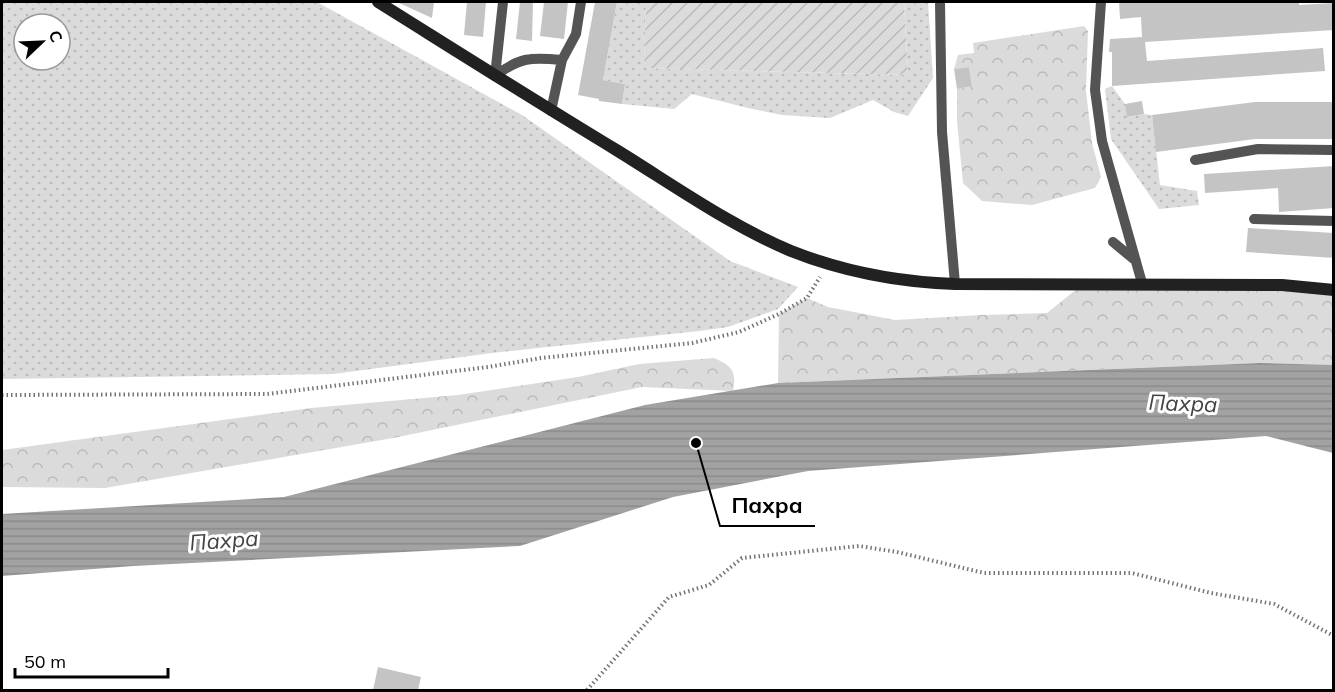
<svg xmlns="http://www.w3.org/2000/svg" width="1335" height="692" font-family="Mulish,sans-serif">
  <defs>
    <pattern id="grass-dots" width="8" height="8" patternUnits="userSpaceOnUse" patternTransform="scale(1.5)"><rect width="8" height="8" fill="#dbdbdb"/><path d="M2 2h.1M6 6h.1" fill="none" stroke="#bababa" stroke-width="1.8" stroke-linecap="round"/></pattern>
    <pattern id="forest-crowns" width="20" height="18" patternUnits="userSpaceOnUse" patternTransform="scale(1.5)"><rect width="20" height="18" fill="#dbdbdb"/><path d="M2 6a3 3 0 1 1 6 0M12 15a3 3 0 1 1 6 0" fill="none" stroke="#bababa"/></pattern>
    <pattern id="garden-furrows" width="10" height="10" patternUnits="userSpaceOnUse" patternTransform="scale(1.5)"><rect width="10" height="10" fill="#dbdbdb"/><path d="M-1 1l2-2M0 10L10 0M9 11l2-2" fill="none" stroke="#bababa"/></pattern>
    <pattern id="water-rules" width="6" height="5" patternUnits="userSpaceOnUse" patternTransform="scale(1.5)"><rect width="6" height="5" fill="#a2a2a2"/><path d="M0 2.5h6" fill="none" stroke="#8a8a8a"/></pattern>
  </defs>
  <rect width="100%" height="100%" fill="#fff"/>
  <path fill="url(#grass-dots)" fill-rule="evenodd" d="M2,2H317L522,115L730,261L798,287L778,309L728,327L699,331L492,353L333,374L2,379ZM24,24H60V60H24Z
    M617,2H646L644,68L908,75L904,2H928L933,78L908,116L894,112L873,100L830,118L782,115L748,108L692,94L674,109L622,104L625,84L603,80Z
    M1112,86L1125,104L1128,117L1144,114L1152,115L1160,185L1197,191L1199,205L1159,209L1111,139L1105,89Z"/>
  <path fill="url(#forest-crowns)" d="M1084,26L1088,31L1086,91L1092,143L1101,177L1095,188L1032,205L982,201L963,183L957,121V89L972,86L969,67L954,69L958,55L974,53L973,43Z
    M1083,284L1333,290V365L1260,363L778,383L779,314L807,298L828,307L895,320L981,315L1047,313Z
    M714,358C732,366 737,371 733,391L642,387L393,438L105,488L2,487V450L311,408L458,395L578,377L639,364Z"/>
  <path fill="url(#garden-furrows)" d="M646,2H904L908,75L644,68Z"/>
  <path fill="url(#water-rules)" d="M1260,363L1333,365V453L1266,436L808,471L673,497L520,546L133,566L2,576V514L284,497L645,405L778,383Z"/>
  <path fill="#c4c4c4" d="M397,2H434L432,18Z
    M467,2H486L483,37L464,35Z
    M520,2H533L532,41L516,39Z
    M544,2H568L564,39L540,36Z
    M595,2H617L603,80L625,84L622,104L599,101V99L578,95Z
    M1119,2H1299V5L1334,3V30L1145,42L1147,61L1323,48L1325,71L1112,86V52H1109L1110,39L1142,37L1141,17L1120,19Z
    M969,67L972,86L957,89L954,69Z
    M1142,101L1144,114L1127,117L1125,104Z
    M1255,102H1334V139H1255L1156,152L1152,115Z
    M1334,166V208L1279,212L1278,188L1205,193L1204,174Z
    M1248,228L1334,233V258L1246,252Z
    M378,667L421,677L418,690H373Z"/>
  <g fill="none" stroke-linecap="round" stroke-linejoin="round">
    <path stroke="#767676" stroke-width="4" stroke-dasharray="1.5 3" stroke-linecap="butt" d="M2,395L267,394L488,367L541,358L692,343L739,332L779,314L807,298L820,277
      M587,690L669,597L709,585L742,558L859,546L897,552L984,573H1132L1211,593L1274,604L1334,636"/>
    <path stroke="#545454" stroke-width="10" d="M940,2L942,132L955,284
      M1101,2L1095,90L1102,141L1142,283
      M495,76L503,2
      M495,76C520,57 531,57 562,60
      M551,111L562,60L576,34L581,2
      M1195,160L1258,149L1334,150
      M1254,219L1334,221
      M1113,242L1136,261"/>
    <path stroke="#212121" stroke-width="12" d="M378,2C458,52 537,102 618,151C673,185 731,226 791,251C844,272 898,282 955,284L1282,285L1334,290"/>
  </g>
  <g text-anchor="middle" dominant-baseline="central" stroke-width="6" stroke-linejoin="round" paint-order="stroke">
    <g font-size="22" font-style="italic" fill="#434343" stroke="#fff">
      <text transform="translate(1183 403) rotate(2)">Пахра</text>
      <text transform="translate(224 540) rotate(-4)">Пахра</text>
    </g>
  </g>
  <path fill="none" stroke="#000" stroke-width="2" d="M696 443L720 526H815"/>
  <circle fill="#000" stroke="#fff" stroke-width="2" cx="696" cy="443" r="6"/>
  <g font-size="22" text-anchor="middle" font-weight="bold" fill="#000" stroke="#fff" stroke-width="6" stroke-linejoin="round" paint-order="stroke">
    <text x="767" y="513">Пахра</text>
  </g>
  <rect width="1335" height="692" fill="none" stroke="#000000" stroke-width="6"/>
  <g transform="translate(42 42) rotate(67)"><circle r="28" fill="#ffffff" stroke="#999999" stroke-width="1.5"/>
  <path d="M0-4.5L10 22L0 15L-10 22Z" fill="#000000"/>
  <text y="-9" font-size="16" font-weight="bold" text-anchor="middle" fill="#000000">С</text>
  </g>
  <path d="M15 668v9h153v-9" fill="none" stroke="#000000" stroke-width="3"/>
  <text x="24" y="668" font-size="18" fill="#000000" stroke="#ffffff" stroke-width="4.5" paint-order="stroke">50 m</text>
</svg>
